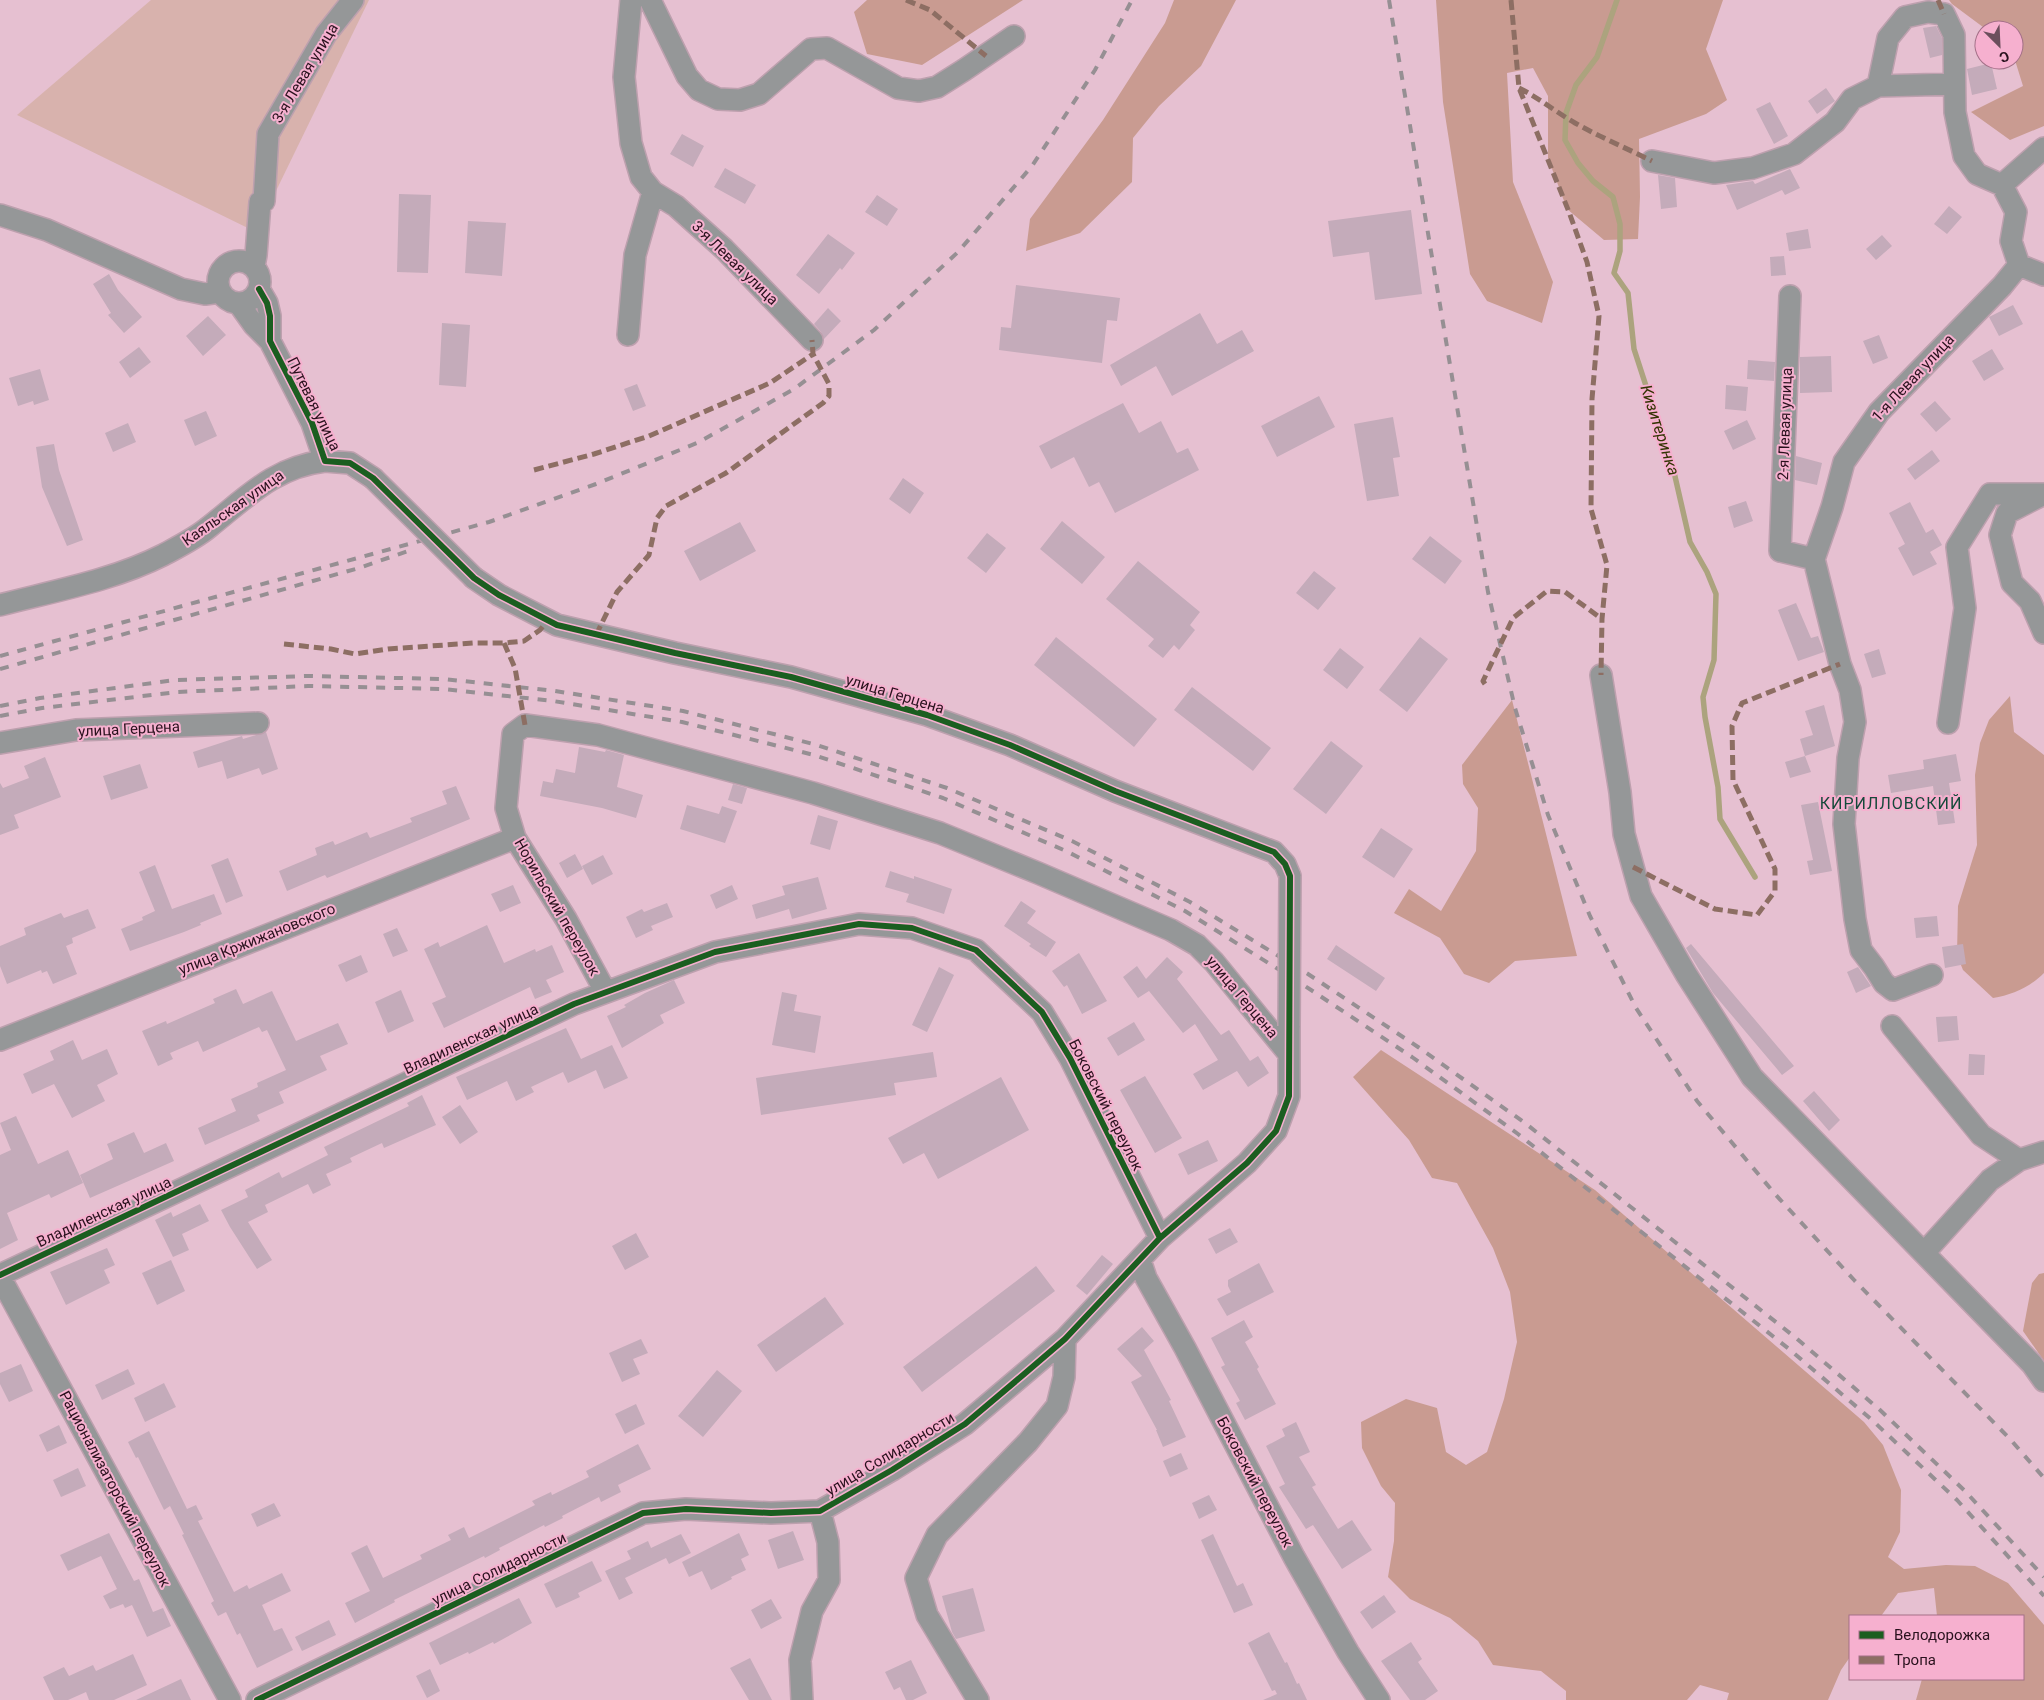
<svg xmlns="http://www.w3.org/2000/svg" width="2044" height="1700" font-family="Roboto,sans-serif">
  <rect width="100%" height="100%" fill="#e6c0d1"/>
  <path fill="#d8b2ad" d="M151,0H369L256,232L17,115Z"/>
  <path fill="#c99b91" d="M867,0H1023L922,65L867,54L854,12Z
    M1174,0H1236L1201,66L1159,106L1133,138L1132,182L1080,233L1026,251L1030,219L1103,120L1165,23Z
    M1436,0H1723L1706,49L1727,100L1706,114L1639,139L1640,197L1638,239L1604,240L1567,209L1548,158V96L1533,68L1507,73L1513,182L1553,282L1542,323L1487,301L1470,274L1443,102Z
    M1949,0H2044V126L2010,140L1971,112L2023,86L2014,57V30H1987L1952,4Z
    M2010,696L2014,732L2044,755V973C2030,987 2012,995 1993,998L1963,970L1957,955L1958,906L1977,845L1975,775L1980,743L1989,720Z
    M1512,700L1577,956L1515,961L1489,983L1464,974L1440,938L1394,913L1409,889L1441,911L1476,851L1478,808L1463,784L1462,765Z
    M1381,1050L1595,1190L1864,1422L1883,1445L1901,1490L1900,1532L1888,1557L1904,1569L1946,1565L1975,1566L2008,1583L2044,1625V1700H1916L1922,1679H2023V1616H1937L1934,1588L1898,1593L1881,1616H1850V1657L1841,1670L1828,1700H1727L1729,1693L1700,1685L1687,1700H1566V1691L1541,1671L1493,1665L1478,1641L1450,1618L1410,1599L1388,1577L1394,1541L1395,1503L1381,1486L1362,1448L1361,1422L1406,1399L1437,1408L1446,1452L1466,1465L1487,1452L1504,1399L1517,1342L1510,1292L1493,1248L1457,1183L1432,1178L1409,1140L1353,1077Z
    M2044,1273V1361L2023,1331L2032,1283L2039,1274Z"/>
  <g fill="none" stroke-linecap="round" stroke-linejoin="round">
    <path stroke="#aca37e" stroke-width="5.5" d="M1617,0L1597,57L1576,85L1566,113L1565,140L1578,163L1593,181L1613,197L1620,224V251L1614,273L1628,293L1634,349L1674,472L1690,542L1707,572L1716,594L1714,660L1703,697L1705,717L1718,787L1720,819L1755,877"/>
  </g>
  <path fill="#c4abba" d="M1936,26L1942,38V55L1930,58L1923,28Z
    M1991,63L1997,89L1972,95L1967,69Z
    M1826,88L1835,101L1817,114L1808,101Z
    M1770,102L1788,136L1774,144L1756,109Z
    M682,134L704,146L693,167L670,154Z
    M725,168L756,185L745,204L714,187Z
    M1790,169L1800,188L1785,195L1782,190L1737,210L1726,185L1753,181L1755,184Z
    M1658,175L1675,178L1677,207L1661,209Z
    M399,194L431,195L428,273L397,272Z
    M877,195L898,209L887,226L865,212Z
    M1949,206L1962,217L1947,234L1934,224Z
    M1411,210L1422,294L1375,300L1369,252L1333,257L1328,221Z
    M468,221L506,223L502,276L465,273Z
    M1808,229L1811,248L1789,251L1786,233Z
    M828,234L855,253L842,270L840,268L819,294L796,275Z
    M1882,235L1892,246L1876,260L1866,249Z
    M1784,256L1786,275L1771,276L1770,257Z
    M109,274L118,290L142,317L124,333L108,315L111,313L93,284Z
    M1016,285L1120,298L1117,321L1107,320L1102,363L999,350L1001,327L1011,328Z
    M2013,305L2023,324L1999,336L1989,317Z
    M828,308L841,321L824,339L821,332L814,324Z
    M1200,313L1217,344L1242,330L1254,351L1172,396L1156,366L1121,386L1110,365Z
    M208,316L226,335L203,356L186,336Z
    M442,323L470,325L466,387L439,385Z
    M1879,335L1888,358L1873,364L1863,341Z
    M139,347L151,362L130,378L119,362Z
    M1992,349L2004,369L1984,381L1972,361Z
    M1831,356L1832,392L1800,393V357Z
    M1748,360L1775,362L1774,381L1747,379Z
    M40,369L49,400L34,405L33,401L18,406L9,378Z
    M637,384L646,406L633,411L624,389Z
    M1726,385L1748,387L1746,411L1725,409Z
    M1319,396L1335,427L1277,457L1261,426Z
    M1935,401L1951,419L1936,432L1920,414Z
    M1123,403L1139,433L1161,421L1177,453L1188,448L1199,470L1115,513L1099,482L1089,487L1074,457L1051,469L1039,446Z
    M206,411L217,436L195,446L184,420Z
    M1393,417L1400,457L1393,458L1399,496L1367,501L1354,424Z
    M1747,420L1756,439L1733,450L1724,431Z
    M128,423L136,442L113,452L105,433Z
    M54,444L59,470L83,540L67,546L42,487L36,447Z
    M1932,450L1940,461L1915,480L1907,469Z
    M1796,456L1822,463L1817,485L1795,480Z
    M903,478L924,493L910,514L889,499Z
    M1746,501L1753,521L1734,528L1728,507Z
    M1910,502L1926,533L1933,529L1942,545L1930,552L1937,564L1913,576L1898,548L1905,544L1889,513Z
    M1062,521L1105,557L1082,584L1040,549Z
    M740,522L756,551L700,581L684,551Z
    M987,533L1006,548L986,573L967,558Z
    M1430,536L1462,561L1445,584L1412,559Z
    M1138,561L1200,612L1190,625L1195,630L1179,650L1174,645L1163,658L1148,646L1154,639L1106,599Z
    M1314,571L1336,588L1318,610L1296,593Z
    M1796,603L1811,638L1818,636L1824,652L1798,661L1778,610Z
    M1056,637L1157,719L1134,747L1034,665Z
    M1420,637L1448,659L1407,712L1379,690Z
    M1340,648L1364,667L1347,689L1323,670Z
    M1879,649L1886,674L1872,678L1864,654Z
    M1192,687L1271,748L1253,771L1174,710Z
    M1824,705L1835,746L1805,756L1800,739L1813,735L1805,711Z
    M266,732L278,769L262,775L259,768L227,779L222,761L198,768L193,752L242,736L243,739Z
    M1331,741L1363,766L1326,814L1293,789Z
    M579,747L605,752L606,750L624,755L617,787L643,795L636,818L602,808L540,796L543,781L553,783L556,769L575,773Z
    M1956,754L1961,781L1949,783L1955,823L1938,825L1933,786L1891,793L1888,775L1924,769L1923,760Z
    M1805,756L1811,772L1790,778L1785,762Z
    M45,757L61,797L14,815L19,828L0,835V783L3,788L29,778L24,766Z
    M140,764L148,788L111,800L103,776Z
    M733,784L747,788L742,804L728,800Z
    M456,786L470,819L327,878L325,875L287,891L279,871L317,855L315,848L333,841L335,845L367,832L370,838L412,822L410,818L447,804L442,791Z
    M1818,802L1832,871L1810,875L1807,861L1813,860L1801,805Z
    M687,805L719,814L722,806L737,811L725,843L680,829Z
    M818,815L838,821L830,850L810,844Z
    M1381,828L1413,849L1394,878L1362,857Z
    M575,854L583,869L567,878L559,863Z
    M603,855L613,874L592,885L582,866Z
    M228,858L243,896L226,903L211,865Z
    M155,865L172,909L214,894L222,914L200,923L201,925L184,932L130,951L121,929L143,920L142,917L155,911L139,872Z
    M890,871L914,879V876L952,889L944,914L906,902L909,894L885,887Z
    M818,877L827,909L792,919L789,909L756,919L752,905L785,895L782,886Z
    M513,885L521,903L500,912L491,894Z
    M732,885L738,899L716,909L710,895Z
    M1021,901L1036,911L1027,923L1056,942L1046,957L1029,946L1031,944L1004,926Z
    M667,903L673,917L651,926L653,930L636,938L626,917L642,909L644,912Z
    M88,909L96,928L72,938L73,943L66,946L77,974L53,984L47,971L42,973L41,970L7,984L0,966V946L26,935L24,928L61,913L64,918Z
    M1937,916L1939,936L1916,938L1914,918Z
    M487,925L504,963L535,949L536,952L552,945L564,972L546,980L552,992L535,999L530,987L444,1028L432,1003L446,997L424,949L438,942L440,947Z
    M397,928L408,951L393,957L383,934Z
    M1691,944L1794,1066L1782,1075L1713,993L1686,948Z
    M1963,944L1966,964L1945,968L1942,947Z
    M1336,945L1385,978L1376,991L1327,959Z
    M1079,953L1107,1001L1082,1014L1067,985L1064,987L1052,971Z
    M361,955L368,972L346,982L338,965Z
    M1167,957L1183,972L1177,979L1221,1035L1229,1030L1250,1061L1258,1056L1269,1073L1248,1087L1237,1071L1203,1090L1193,1074L1218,1060L1195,1024L1183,1033L1149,991L1138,998L1123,977L1137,966L1146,979Z
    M939,967L954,975L927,1032L912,1025Z
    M1858,967L1871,986L1856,993L1847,972Z
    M674,980L685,1003L660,1015L664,1023L622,1048L607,1016L626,1007L624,1005L645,993Z
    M236,989L243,1004L272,991L296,1041L338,1023L348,1044L320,1056L327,1070L279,1092L284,1103L257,1115L260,1121L205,1145L198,1128L236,1111L231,1099L258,1087L257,1083L286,1070L267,1030L262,1032L259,1027L203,1052L198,1041L170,1053L173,1059L158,1066L142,1031L166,1021L167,1024L215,1003L213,999Z
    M401,990L414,1021L388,1033L375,1002Z
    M782,992L797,995L794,1011L821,1016L815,1053L772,1045Z
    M1957,1016L1959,1040L1938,1042L1936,1017Z
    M1134,1022L1145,1040L1118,1056L1107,1038Z
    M566,1028L581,1059L612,1045L628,1078L604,1089L596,1070L568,1083L563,1072L531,1087L534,1092L516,1101L507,1081L467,1100L456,1077Z
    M73,1040L82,1060L107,1049L118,1074L97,1085L105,1101L72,1118L54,1084L32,1094L23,1074L54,1060L50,1051Z
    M933,1052L937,1077L894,1083L896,1095L761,1115L756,1078Z
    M1969,1054L1985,1055L1984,1075H1968Z
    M1145,1076L1182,1138L1155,1153L1120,1090Z
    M1001,1077L1029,1130L938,1179L924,1153L903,1164L888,1138Z
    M1814,1091L1840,1120L1829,1131L1803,1101Z
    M422,1095L436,1125L384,1148L382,1143L350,1158L352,1162L326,1174L331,1185L313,1194L308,1184L265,1205L268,1212L248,1222L272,1260L257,1269L230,1227L221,1210L248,1197L245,1190L279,1172L282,1178L328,1155L324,1147L409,1106L407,1103Z
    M460,1105L478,1132L460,1144L442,1117Z
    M16,1116L38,1164L68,1150L83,1183L51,1198L49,1194L7,1213L18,1240L0,1249V1155L11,1150L0,1123Z
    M134,1132L144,1153L166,1143L174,1161L90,1198L80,1175L113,1159L107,1144Z
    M1208,1140L1218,1161L1188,1175L1178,1154Z
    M200,1204L209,1221L182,1234L189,1250L173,1257L155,1220L171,1212L173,1217Z
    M1230,1228L1238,1242L1216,1254L1208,1239Z
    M636,1233L649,1257L625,1270L612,1246Z
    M107,1248L115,1265L104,1270L110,1283L66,1305L50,1272Z
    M1102,1255L1113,1264L1087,1295L1076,1286Z
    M171,1260L185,1291L157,1305L142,1273Z
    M1259,1263L1274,1292L1227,1316L1217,1299L1231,1292L1228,1286V1280Z
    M1036,1266L1055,1291L922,1392L903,1367Z
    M825,1297L844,1324L776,1372L757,1345Z
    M1244,1320L1253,1337L1245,1342L1259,1367L1257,1369L1276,1404L1245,1420L1236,1403L1240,1401L1221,1367L1225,1365L1211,1338Z
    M1142,1327L1154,1341L1144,1350L1171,1400L1169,1401L1186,1437L1163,1447L1156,1430H1157L1131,1382L1142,1376L1117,1349Z
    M641,1339L648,1353L633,1359L640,1374L622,1382L609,1353Z
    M21,1364L33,1391L9,1402L0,1384V1373Z
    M128,1369L135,1384L102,1400L95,1385Z
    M717,1370L742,1391L703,1437L678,1416Z
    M164,1383L176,1407L145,1422L134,1398Z
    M636,1404L645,1424L625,1434L615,1414Z
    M1296,1422L1310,1452L1299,1457L1316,1485L1312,1487L1338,1529L1352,1520L1372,1550L1342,1569L1313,1525L1306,1529L1279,1487L1285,1484L1266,1446L1285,1436L1282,1429Z
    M59,1425L67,1443L47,1452L39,1435Z
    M149,1431L187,1509L196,1505L203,1519L198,1521L234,1592L247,1585L249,1589L282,1573L291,1591L262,1605L274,1631L282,1628L293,1650L257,1668L240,1633L237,1635L226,1612L218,1616L211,1603L214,1601L182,1535L184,1534L170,1506L164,1510L138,1457L136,1458L128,1442Z
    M638,1444L651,1469L618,1485L621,1492L601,1502L599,1497L562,1516L563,1518L545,1527L544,1525L499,1548L500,1550L485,1558L484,1556L394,1600L395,1602L355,1623L345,1603L370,1591L351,1553L367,1545L383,1578L422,1559L420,1555L451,1540L448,1535L464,1527L469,1538L535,1505L532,1501L551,1492L552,1495L589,1477L586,1471Z
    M1181,1453L1188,1469L1170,1477L1163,1461Z
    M78,1468L86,1486L61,1497L53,1480Z
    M1209,1495L1217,1510L1199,1519L1192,1503Z
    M274,1503L281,1516L257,1527L251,1514Z
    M793,1531L804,1560L778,1569L768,1540Z
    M109,1533L134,1581L139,1579L153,1612L163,1608L171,1626L147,1637L132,1605L125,1608L123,1604L110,1609L103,1596L117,1589L101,1556L68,1571L60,1555Z
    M739,1533L749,1555L741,1559L746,1570L731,1577L732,1579L711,1590L702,1571L689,1577L682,1562Z
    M681,1534L691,1553L669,1564L666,1558L625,1578L633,1593L619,1600L605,1571L631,1559L627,1551L648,1541L651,1548Z
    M1213,1534L1237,1586L1243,1583L1253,1605L1234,1613L1201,1540Z
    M592,1561L602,1581L578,1593L580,1597L556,1608L544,1584Z
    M973,1588L985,1631L956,1639L952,1632L942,1596Z
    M1384,1595L1396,1612L1372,1629L1360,1612Z
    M519,1598L532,1623L494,1644L493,1642L469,1654L468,1652L440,1665L429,1643Z
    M771,1599L782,1618L761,1629L751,1610Z
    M329,1620L336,1635L302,1651L295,1637Z
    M1269,1632L1285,1663L1287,1662L1297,1684L1299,1683L1307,1700H1263L1277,1694L1275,1690L1272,1691L1248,1643Z
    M1411,1642L1422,1659L1418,1662L1438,1691L1425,1700H1410L1381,1661Z
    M133,1654L147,1685L114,1700H89L86,1692L68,1700H54L43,1677L64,1667L69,1676L93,1665L96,1671Z
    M750,1658L772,1700H749L730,1668Z
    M911,1660L927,1693L913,1700H906L900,1687L894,1690L885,1672Z
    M430,1669L440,1691L427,1698L416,1676Z
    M181,1679L191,1700H136Z"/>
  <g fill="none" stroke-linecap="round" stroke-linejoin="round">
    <defs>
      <path id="street" d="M631,0L624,77L631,143L641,177L653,192L676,206L724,249L812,340
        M650,0L687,76L699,90L718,99L740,100L759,94L811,49L827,48L898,88L919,91L937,87L964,70L1014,36
        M1878,86L1954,84
        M1652,161L1714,173L1753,168L1794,154L1835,122L1852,99L1878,86L1888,38L1905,17L1928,12L1944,14L1954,35L1955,112L1964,156L1977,174L2002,185L2044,148
        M2002,185L2016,212L2011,241L2019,265
        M0,215L47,230L181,289L205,294L220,292
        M218 282a21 21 0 1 1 42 0a21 21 0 1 1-42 0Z
        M254,266L256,255L260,202L264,201L268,134L326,34L353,0
        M259,289L267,303L270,316V341L312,423L325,461L350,463L373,478
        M1790,296L1780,551L1814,559L1832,507L1844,462L1879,412L2002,286L2019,265L2044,275
        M239,304L254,325L270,341
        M628,335L635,255L653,192
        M2040,496L2007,513L2000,535L2012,583L2030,601L2044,633
        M1814,559L1840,664L1850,690L1855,722L1848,758L1844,824L1855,919L1861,950L1874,967L1884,983L1893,990L1932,975
        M474,578L499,595L557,625L675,653L791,677L927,715L1010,745L1115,791L1274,852L1285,864L1290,876
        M0,605C54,591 114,580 163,555C178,547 196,538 209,527C247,497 274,467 325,461
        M1601,675L1620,792L1624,834L1641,896L1686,974L1752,1077L2032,1364L2044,1381
        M1948,723L1965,608L1957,547L1990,494H2044
        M0,743L76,730L258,723
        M605,991L566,919L515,838L506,808L513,734L525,725L598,735L813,793L940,833L1038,873L1171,930L1197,945L1214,962L1289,1054
        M1892,1026L1981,1135L2019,1160
        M0,1040L515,838
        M1924,1253L1990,1180L2019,1160L2044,1152
        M1140,1260L1146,1278L1185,1348L1294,1557L1348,1652L1379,1700
        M0,1275L574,1004L715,952L859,924L912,928L976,950L1042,1012L1070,1058L1160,1238
        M0,1277L230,1700
        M257,1700L643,1513L686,1509L771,1513L820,1511L892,1470L965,1424L1065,1339L1160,1238L1247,1163L1276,1131L1289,1096V1026
        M802,1700L800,1660L812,1611L829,1580L828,1542L820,1511
        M978,1700L927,1615L916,1578L937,1535L1028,1442L1057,1406L1064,1377L1065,1339"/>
    </defs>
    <use href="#street" stroke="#bda0ae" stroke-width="24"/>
    <use href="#street" stroke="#959798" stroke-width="21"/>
    <path stroke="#968f93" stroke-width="4" stroke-dasharray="9 9" stroke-linecap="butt" d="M1389,0L1488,592L1515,708L1548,815L1590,916L1636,1008L1697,1101L1775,1194L1855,1281L2010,1439L2044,1478
      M0,656L489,522L596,484L697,443L794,389L874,330L958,252L1032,166L1095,70L1132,0
      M0,669L359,568L408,551
      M0,706L40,698L175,680L308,676L444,679L555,691L683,711L817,745L947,788L1072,841L1190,902L1308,974L1418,1047L1525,1123L1796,1338L1880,1410L1965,1491L2044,1577
      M0,716L42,708L177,692L308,686L443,689L553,701L682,722L814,755L943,798L1066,851L1185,911L1302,984L1412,1057L1518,1134L1789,1349L1872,1420L1957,1500L2044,1596"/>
    <defs>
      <path id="street-bridge" d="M373,478L474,578
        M1289,1026L1290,876"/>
    </defs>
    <use href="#street-bridge" stroke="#bda0ae" stroke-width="24" stroke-linecap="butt"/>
    <use href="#street-bridge" stroke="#959798" stroke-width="21"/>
    <path stroke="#8d6e63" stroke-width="5" stroke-dasharray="10 5" stroke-linecap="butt" d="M906,0L930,10L986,56
      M1511,0L1519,88L1569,212L1587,262L1599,316L1592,399L1591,509L1607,565L1602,619L1601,675
      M1938,0L1944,14
      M1519,88C1539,98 1556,112 1575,123C1600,137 1626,148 1652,161
      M534,470L594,454L649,436L770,383L813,354
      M596,635L617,592L649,555L657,518L666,506L726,473L823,403L829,396V384L813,354L812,340
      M504,643L515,668L525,725
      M284,644L331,649L355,654L388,649L473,643H504L524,641L540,630L548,620
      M1485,684L1483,681L1513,618L1547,591L1565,592L1602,619
      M1633,867L1715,909L1757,915L1775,891V869L1733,780L1732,726L1742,703L1840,664"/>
    <defs>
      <path id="cycleway" d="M0,1275L574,1004L715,952L859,924L912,928L976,950L1042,1012L1070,1058L1160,1238
        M257,1700L643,1513L686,1509L771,1513L820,1511L892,1470L965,1424L1023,1375L1065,1339L1160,1238L1247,1163L1276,1131L1289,1096L1290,876L1285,864L1274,852L1115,791L1010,745L927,715L791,677L675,653L557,625L499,595L474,578L373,478L350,463L325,461L312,423L270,341V316L267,303L259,289"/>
    </defs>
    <use href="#cycleway" stroke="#f6b0cf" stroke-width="9"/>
    <use href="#cycleway" stroke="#1b5e20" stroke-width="6"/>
  </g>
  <g text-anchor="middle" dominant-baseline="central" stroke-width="4" stroke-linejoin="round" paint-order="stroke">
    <g font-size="15" fill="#29111d" stroke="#f6b0cf">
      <text transform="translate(305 73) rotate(-59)">3-я Левая улица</text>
      <text transform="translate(735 263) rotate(44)">3-я Левая улица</text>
      <text transform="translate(1913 378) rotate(-47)">1-я Левая улица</text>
      <text transform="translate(314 404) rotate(64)">Путевая улица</text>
      <text transform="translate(1785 424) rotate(-88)">2-я Левая улица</text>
      <text transform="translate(233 508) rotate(-35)">Каяльская улица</text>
      <text transform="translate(895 694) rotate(17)">улица Герцена</text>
      <text transform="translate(129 729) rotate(-3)">улица Герцена</text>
      <text transform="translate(557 907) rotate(60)">Норильский переулок</text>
      <text transform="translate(257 939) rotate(-22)">улица Кржижановского</text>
      <text transform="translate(1242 997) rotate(50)">улица Герцена</text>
      <text transform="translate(471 1039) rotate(-25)">Владиленская улица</text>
      <text transform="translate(1106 1105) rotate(63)">Боковский переулок</text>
      <text transform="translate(104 1212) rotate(-25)">Владиленская улица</text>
      <text transform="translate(890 1454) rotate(-31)">улица Солидарности</text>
      <text transform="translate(1255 1482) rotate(62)">Боковский переулок</text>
      <text transform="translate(115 1489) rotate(62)">Рационализаторский переулок</text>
      <text transform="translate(499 1569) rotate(-26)">улица Солидарности</text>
    </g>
    <g font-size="16" font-style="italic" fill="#323302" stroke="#f6b0cf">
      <text transform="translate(1660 430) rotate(72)">Кизитеринка</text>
    </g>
    <g font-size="16" letter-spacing="1" fill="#15493a" stroke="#f6b0cf">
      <text x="1891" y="803">КИРИЛЛОВСКИЙ</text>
    </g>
  </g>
  <rect x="1849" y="1615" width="175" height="65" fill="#f6b0cf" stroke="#a47088"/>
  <rect x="1859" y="1631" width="25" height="8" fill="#1b5e20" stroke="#a47088"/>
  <text x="1894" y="1640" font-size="15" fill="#29111d">Велодорожка</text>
  <rect x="1859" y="1656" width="25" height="8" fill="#8d6e63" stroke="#a47088"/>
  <text x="1894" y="1665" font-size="15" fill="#29111d">Тропа</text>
  <g transform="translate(1999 45) rotate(156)"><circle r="24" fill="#f6b0cf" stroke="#a47088"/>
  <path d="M0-4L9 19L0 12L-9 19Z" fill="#6b4e5c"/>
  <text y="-8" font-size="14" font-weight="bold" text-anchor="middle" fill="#29111d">С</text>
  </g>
</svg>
